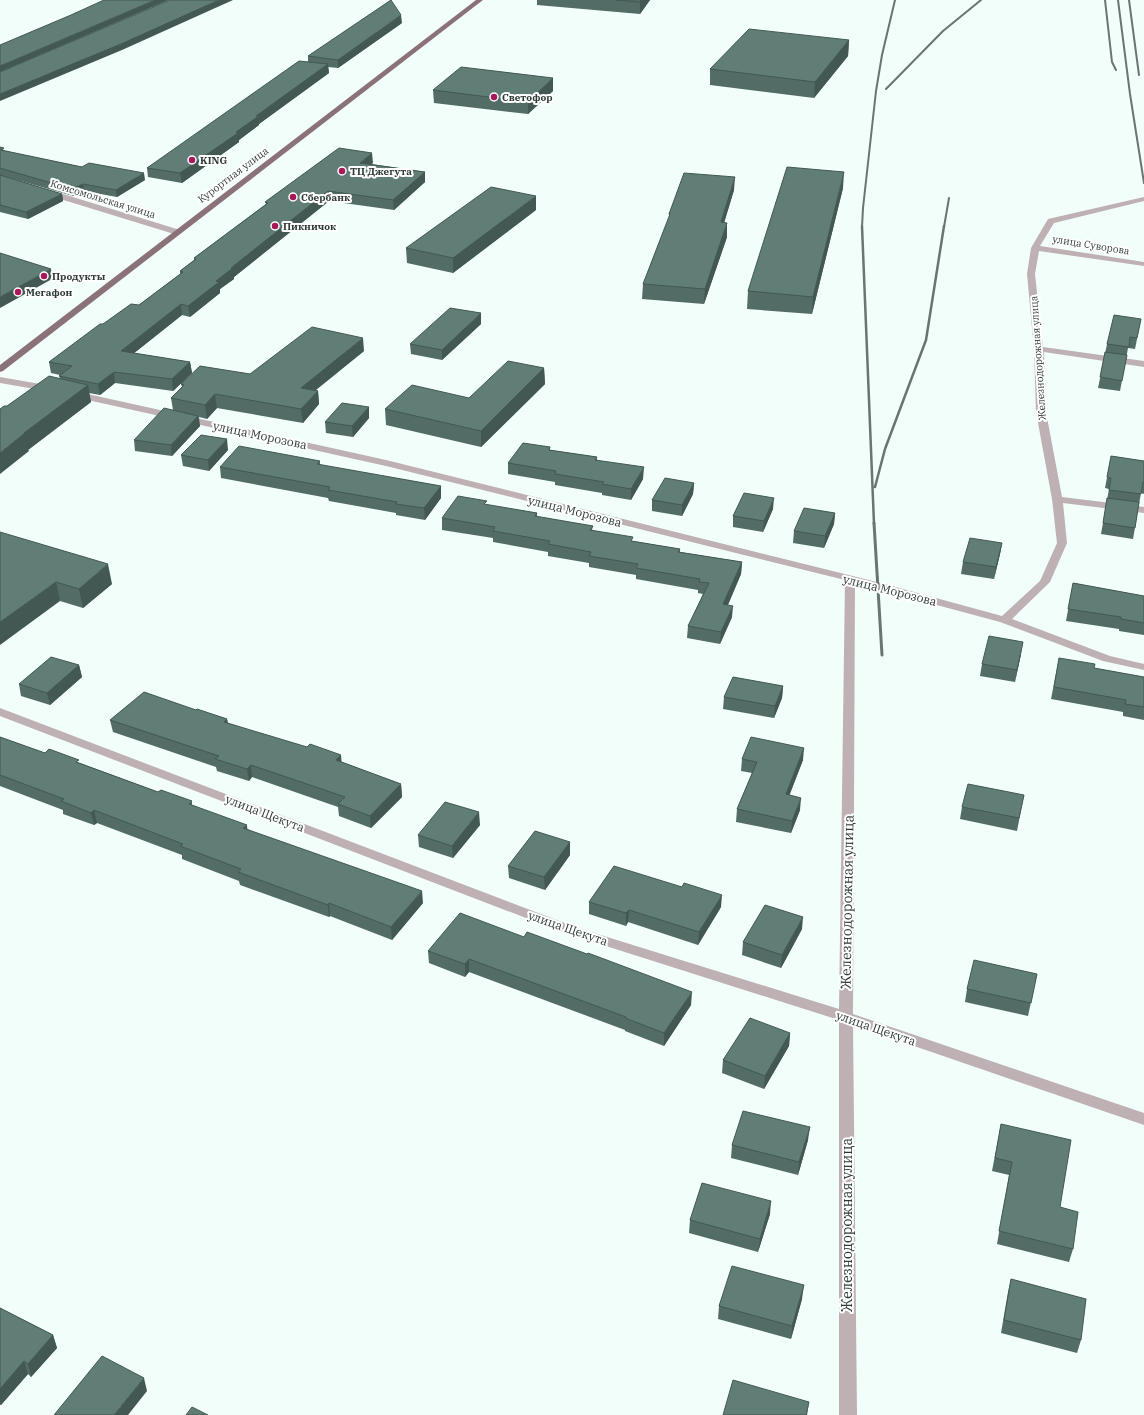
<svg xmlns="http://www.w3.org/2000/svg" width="1144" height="1415" font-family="'IBM Plex Serif',serif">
  <rect width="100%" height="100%" fill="#f1fefa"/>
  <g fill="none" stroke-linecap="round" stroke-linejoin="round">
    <path fill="#beb0b3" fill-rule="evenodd" d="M44,190H50L180,230L181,232L177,234H174L44,194Z
      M1144,197V201L1054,223L1040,246L1144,262V266L1039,251L1035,274L1043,347L1144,361V367L1044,352L1046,412L1062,497L1144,507V513L1063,503L1067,543L1050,582L1012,619L1110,656L1144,664V670L1103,661L1000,622L855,583L853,1014L1144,1113V1125L853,1025L857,1415H839V1020L565,933L0,716V708L575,927L839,1009L845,580L386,466L74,397L69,394L74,391L386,460L881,583L1002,616L1040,581L1057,543L1052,499L1036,412L1034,349L1027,274L1031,248L1048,219Z
      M0,377L52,386L57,389L52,392L0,383Z"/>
    <path fill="#8a7278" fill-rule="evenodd" d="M476,0H483L3,371L0,372V365Z"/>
    <path stroke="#687571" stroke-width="2" d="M1105,0L1112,62L1116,70
      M1118,0L1130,94L1144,183
      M1129,0L1139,75
      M886,89L943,31L981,0
      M862,227L863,208L876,91L882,55L895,0
      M944,227L949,198"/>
    <path stroke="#687571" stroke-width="2.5" d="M862,226L874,524
      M875,487L885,449L926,340L944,226"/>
    <path stroke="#687571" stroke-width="3" d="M874,523L882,655"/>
  </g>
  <path fill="#536c65" d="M537,0H650L640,14L537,5Z
    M402,23L338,68L328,67L329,73L259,124V125L239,140V142L182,183L148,177L147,168L308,62V56Z
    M849,40L848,56L814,98L710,85V69Z
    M553,78V91L528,114L434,103L433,90Z
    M0,147L5,151L145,180L117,197L84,191L73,196L0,175Z
    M373,163L371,164L425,172V182L394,210L329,201L234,277V279L220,289V293L190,317L182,315L134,353L190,362L192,373L173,391L115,383L100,395L89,393L91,402L28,450L29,451L7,406L60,378L59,376L60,375L51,373L49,362L103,324L139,305L180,274V271L194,260V258L266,204L265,202Z
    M0,175L62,194L63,201L28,219L0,212Z
    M843,188L812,314L747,309L748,291Z
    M734,190L724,223L727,237L704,304L642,299L643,284L669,219V214Z
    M536,210L453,273L407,263L406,248Z
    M1141,319L1135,349L1128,348L1120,391L1098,388L1107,344Z
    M481,324L442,360L411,354L410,344Z
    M364,351L316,390L318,391L319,404L303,423L217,408L207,419L199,417L200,426L172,456L135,451L134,440L173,410L171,398L182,387L181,384L250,374Z
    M544,368L545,384L481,447L386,425L385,409L469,398Z
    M369,407V418L353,437L326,433L325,422Z
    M550,447V450L597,457V460L643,479L631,500L602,495V493L555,485V482L508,474V463Z
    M228,450L209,471L183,466L181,455Z
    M1111,456L1144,461V494L1141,493L1133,539L1101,534L1109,489L1105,488Z
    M320,461V465L441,486V498L425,520L396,515V513L329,501L328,498L221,478L220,467Z
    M694,483L693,494L682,516L652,511V500Z
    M487,505L537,513V517L593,526L592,530L633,541L680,549V552L742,562L741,574L728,605L732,617L720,644L687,638L688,626L703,594L698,593V590L636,579V575L589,567V563L548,556V552L493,542V538L442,530V518Z
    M773,509L763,532L733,527V516Z
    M835,513L834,524L824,548L793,543L794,531Z
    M0,532L112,584L83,608L60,601Z
    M1002,543L1000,554L994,579L961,574L963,562Z
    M1073,583L1144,596V635L1119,631V629L1066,621Z
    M1021,654L1015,682L980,676L982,664Z
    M1059,658L1094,668L1144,677V720L1123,716V712L1051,699Z
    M79,665L82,677L50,705L21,696L19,684Z
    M783,686L782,698L774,718L723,709L724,697Z
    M196,710L227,719L228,723L342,762L401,784L402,797L371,828L339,816L338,807L252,777L249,781L217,771L216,767L113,732L110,720Z
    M0,737L45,753L80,763L158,792L192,801V805L247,829L423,903L392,940L330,916L329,917L240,885L239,881L182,859V855L97,823L94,825L63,814V810L0,786Z
    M742,759L803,760L789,795L800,810L791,833L736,822L737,809L752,773L741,771Z
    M1024,795L1017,831L960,819L962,807Z
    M480,825L453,858L419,847L418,835Z
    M570,842V855L545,890L509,878L508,866Z
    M589,902L721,907L698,945L628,922L626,926L589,914Z
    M802,929L781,968L742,955L743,942Z
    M524,937L691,1005L664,1046L625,1031V1030L469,972L465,977L429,963L428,951Z
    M1037,974L1028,1016L965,1002L967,989Z
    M790,1033L789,1046L764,1089L722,1073L723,1060Z
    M1001,1124L1060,1207L1073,1249L1069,1262L997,1244L1009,1175L992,1171Z
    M808,1140L798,1175L731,1158L732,1145Z
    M770,1214L758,1252L689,1233L690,1220Z
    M1011,1279L1081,1340L1077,1353L1001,1333L1008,1292Z
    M802,1299L791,1339L718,1319L719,1306Z
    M0,1308L53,1335L57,1348L31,1377L28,1374L1,1405H0Z"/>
  <path fill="#435852" d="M155,0H169L0,72V66Z
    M219,0H233L122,50L0,101V94Z
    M641,0H650L640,14V2Z
    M401,15L402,23L338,68V60Z
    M849,40L848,56L814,98L815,82Z
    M328,64L329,73L259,124V125L239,140V142L182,183L180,173L236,132L256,116Z
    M553,78V91L528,114V102Z
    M372,153L373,163L361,173L360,163Z
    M425,172V182L394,210L393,200Z
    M844,172L843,188L812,314L813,297Z
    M144,173L145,180L117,197L116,190Z
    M735,177L734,190L720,236L721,222Z
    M83,184L84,191L73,196L72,189Z
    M328,191L329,201L234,277V279L220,289V293L190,317L188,306L231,268Z
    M62,194L63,201L28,219L26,212Z
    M536,196V210L453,273V258Z
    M727,223V237L704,304L705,289Z
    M51,269L52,279L0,308V297Z
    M181,304L182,315L123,362L121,351Z
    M481,313V324L442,360V350Z
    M363,338L364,351L302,401L301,388Z
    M190,362L192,373L173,391L172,379Z
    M544,368L545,384L481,447V431Z
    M114,372L115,383L100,395L98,384Z
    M88,385L91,402L28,450L29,451L0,474V453L24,433Z
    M318,391L319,404L303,423L301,409Z
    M215,394L217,408L207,419L205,405Z
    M369,407V418L353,437L352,426Z
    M198,416L200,426L172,456L171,445Z
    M227,439L228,450L209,471L208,460Z
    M644,467L643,479L631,500V489Z
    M694,483L693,494L682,516V505Z
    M441,486V498L425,520L424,508Z
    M774,498L773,509L763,532L764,521Z
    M835,513L834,524L824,548L825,536Z
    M1002,543L1000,554L994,579L996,567Z
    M742,562L741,574L723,616V604Z
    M108,564L112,584L83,608L79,589Z
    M56,582L60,601L0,645V622Z
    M733,606L732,617L720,644L721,632Z
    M1023,642L1021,654L1015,682L1017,670Z
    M79,665L82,677L50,705L47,693Z
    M783,686L782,698L774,718L775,706Z
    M227,719L229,731L224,722Z
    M804,748L803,760L785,807L786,794Z
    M341,755L342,767L336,760Z
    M251,765L252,777L249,781L247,769Z
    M401,784L402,797L371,828L370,816Z
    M801,798L800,810L791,833L792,821Z
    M94,810L97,823L94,825L91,813Z
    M479,812L480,825L453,858L452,846Z
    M247,825L248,837L243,828Z
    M570,842V855L545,890L544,877Z
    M422,891L423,903L392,940L391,927Z
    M722,895L721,907L698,945L699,932Z
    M329,903L330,916L329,917L328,905Z
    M629,910L628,922L626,926V913Z
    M803,917L802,929L781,968L782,955Z
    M469,959V972L465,977V964Z
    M692,992L691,1005L664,1046V1033Z
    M790,1033L789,1046L764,1089L765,1076Z
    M810,1127L808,1140L798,1175L799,1162Z
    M771,1201L770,1214L758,1252L760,1239Z
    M804,1285L802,1299L791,1339L792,1326Z
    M53,1335L57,1348L31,1377L28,1364Z
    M24,1361L28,1374L1,1405L0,1401V1389Z
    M144,1378L147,1391L128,1415H114Z
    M809,1402L807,1415H806Z"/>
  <path fill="#607e75" stroke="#435852" d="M104,0H155L0,66V45L71,15Z
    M170,0H219L121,44L0,94V72Z
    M391,0L401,15L338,60L308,56Z
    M616,0H641L640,2Z
    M749,29L849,40L815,82L710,69Z
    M299,61L328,64L256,116H259L236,132L238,133L180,173L147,168Z
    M461,67L553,78L528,102L433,90Z
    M0,147L4,148L1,150L82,167L89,163L144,173L116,190L83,184L72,189L0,168Z
    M339,148L372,153L360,163L425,172L393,200L328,191L231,268H233L216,281L219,282L188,306L181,304L121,351L190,362L172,379L114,372L98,384L59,376L72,366L49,362L100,324H103L131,304L139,305L183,272L180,271L196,259L194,258L268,203L265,202Z
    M787,167L844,172L813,297L748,291Z
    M684,173L735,177L721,222L727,223L705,289L643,284L670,214H669Z
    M0,175L62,194L26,212L0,205Z
    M491,187L536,196L453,258L406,248Z
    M0,253L51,269L0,297Z
    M450,308L481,313L442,350L410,344Z
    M1114,315L1141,319L1137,338L1130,337L1129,347L1107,344Z
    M312,327L363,338L301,388L318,391L301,409L215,394L205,405L171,398L184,385L181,384L200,366L250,374Z
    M1105,352L1127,355L1122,381L1100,377Z
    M508,361L544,368L481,431L385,409L412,385L469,398Z
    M49,376L88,385L24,433H25L0,453V409L4,406H7Z
    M342,403L369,407L352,426L325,422Z
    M164,408L198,416L171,445L134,440Z
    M201,435L227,439L208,460L181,455Z
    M523,443L550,447L549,450L597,457L595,460L644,467L631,489L602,484L604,482L555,474L556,471L508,463Z
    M239,446L320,461L317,464L441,486L424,508L396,504L397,502L328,490L330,487L220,467Z
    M1111,456L1144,461V482H1143L1141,494L1109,490L1111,478L1107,477Z
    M665,478L694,483L682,505L652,500Z
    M744,493L774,498L764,521L733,516Z
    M458,496L487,501L484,504L537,513L535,516L593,526L590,530L633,537L631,541L680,549L678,552L742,562L723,604L733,606L721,632L688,626L709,583L699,582L700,579L636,568L638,564L589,556L591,552L548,544L550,541L493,531L495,527L442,518Z
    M1107,498L1139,502L1135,528L1103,523Z
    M804,508L835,513L825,536L794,531Z
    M0,532L108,564L79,589L56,582L0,622Z
    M970,538L1002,543L996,567L963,562Z
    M1073,583L1144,596V623L1121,619V617L1068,609Z
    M989,636L1023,642L1017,670L982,664Z
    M51,657L79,665L47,693L19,684Z
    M1059,658L1095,664L1094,668L1144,677V707L1125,704L1126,700L1054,687Z
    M733,677L783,686L775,706L724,697Z
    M144,692L196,710L197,709L227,719L224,722L307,747L310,744L341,755L336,760L401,784L370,816L338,804L345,797L251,765L247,769L215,759L219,756L110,720Z
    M0,737L45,753L49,749L79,760L76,762L158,792L161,790L192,801L189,804L247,825L243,828L422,891L391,927L329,903L328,905L238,872L241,869L180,846L183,844L94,810L91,813L61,801L64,799L0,775Z
    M751,737L804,748L786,794L801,798L792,821L737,809L757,762L742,759Z
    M968,784L1024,795L1019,818L962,807Z
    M445,802L479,812L452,846L418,835Z
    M535,831L570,842L544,877L508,866Z
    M614,866L682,887L684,883L722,895L699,932L629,910L626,913L589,902Z
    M765,905L803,917L782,955L743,942Z
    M460,913L524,937L527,932L587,954L588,953L692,992L664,1033L625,1018L626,1017L469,959L465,964L428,951Z
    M974,960L1037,974L1031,1003L967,989Z
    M750,1018L790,1033L765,1076L723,1060Z
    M743,1111L810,1127L799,1162L732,1145Z
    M1001,1124L1071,1140L1060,1207L1078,1212L1073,1249L999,1231L1012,1162L995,1158Z
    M702,1183L771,1201L760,1239L690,1220Z
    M732,1266L804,1285L792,1326L719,1306Z
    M1011,1279L1086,1299L1081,1340L1004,1320Z
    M0,1308L53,1335L28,1364L24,1361L0,1389Z
    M102,1356L144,1378L114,1415H54Z
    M733,1380L809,1402L806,1415H723Z
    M192,1407L208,1415H186Z"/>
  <g fill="#a61859" stroke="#fff" stroke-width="1.5">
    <circle cx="494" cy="97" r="4"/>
    <circle cx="192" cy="160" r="4"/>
    <circle cx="342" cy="171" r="4"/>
    <circle cx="293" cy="197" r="4"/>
    <circle cx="275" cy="226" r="4"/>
    <circle cx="44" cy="276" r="4"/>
    <circle cx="18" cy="292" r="4"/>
  </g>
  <g text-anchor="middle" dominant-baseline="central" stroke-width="4" stroke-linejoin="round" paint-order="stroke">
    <g font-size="10" font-weight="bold" fill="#2d3a36" stroke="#fff" text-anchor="start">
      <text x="502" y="97">Светофор</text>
      <text x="200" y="160">KING</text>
      <text x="350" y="171">ТЦ Джегута</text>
      <text x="301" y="197">Сбербанк</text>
      <text x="283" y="226">Пикничок</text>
      <text x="52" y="276">Продукты</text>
      <text x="26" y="292">Мегафон</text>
    </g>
    <g font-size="10" fill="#2d3a36" stroke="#fff">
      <text transform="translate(233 175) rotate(-37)">Курортная улица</text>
      <text transform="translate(103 199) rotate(17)">Комсомольская улица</text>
      <text transform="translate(1091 245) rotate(9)">улица Суворова</text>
      <text transform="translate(1038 358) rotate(-94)">Железнодорожная улица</text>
    </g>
    <g font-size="12" fill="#2d3a36" stroke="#fff">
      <text transform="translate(260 435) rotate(12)">улица Морозова</text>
      <text transform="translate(575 511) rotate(14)">улица Морозова</text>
      <text transform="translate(890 590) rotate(14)">улица Морозова</text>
      <text transform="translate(265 813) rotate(21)">улица Щекута</text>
      <text transform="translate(568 928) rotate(19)">улица Щекута</text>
      <text transform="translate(876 1028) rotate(19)">улица Щекута</text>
    </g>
    <g font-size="14" fill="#2d3a36" stroke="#fff">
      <text transform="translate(847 902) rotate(-89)">Железнодорожная улица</text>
      <text transform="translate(847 1225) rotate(-90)">Железнодорожная улица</text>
    </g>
  </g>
</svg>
